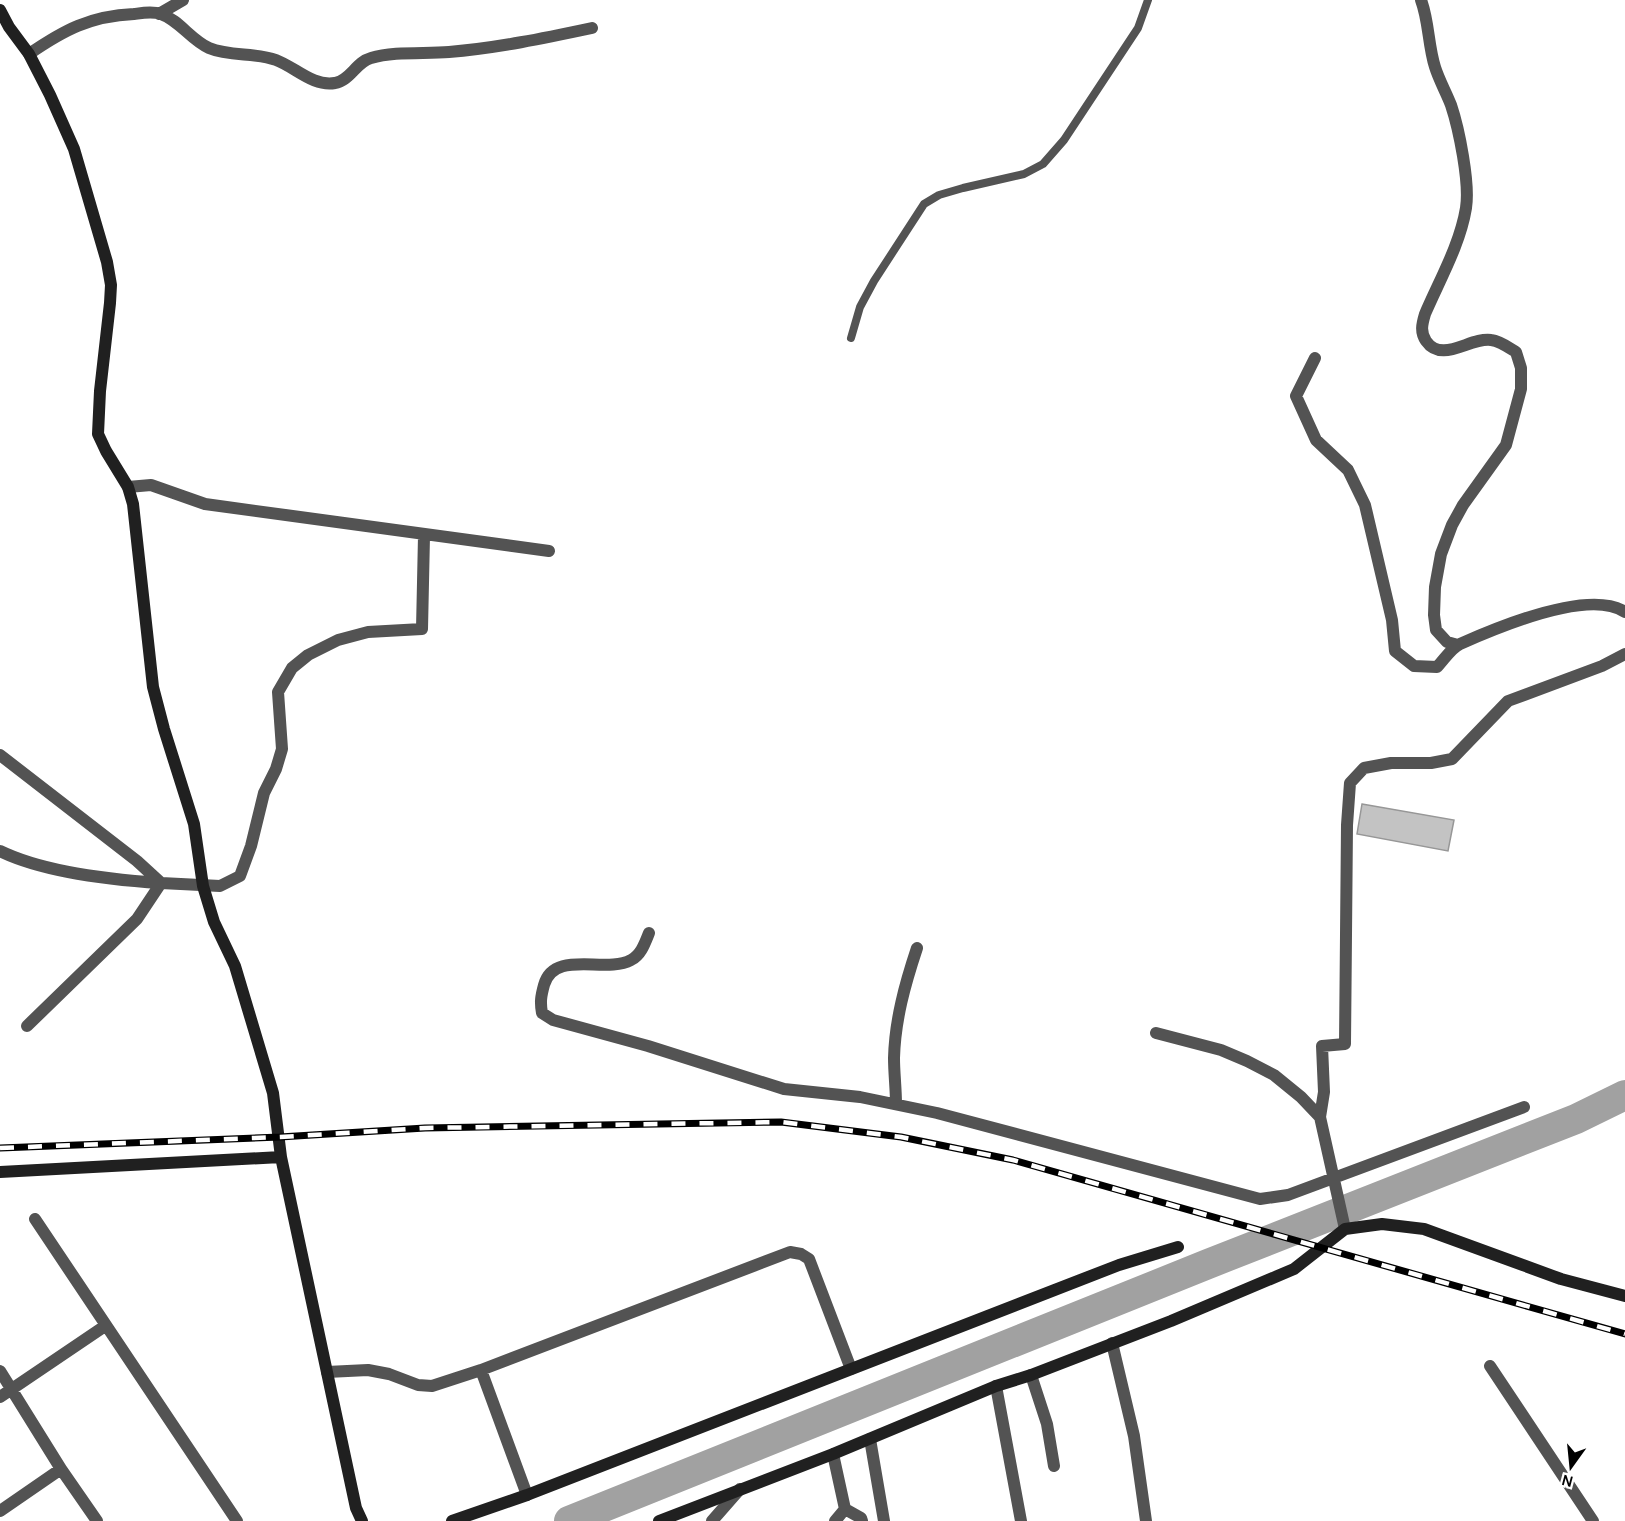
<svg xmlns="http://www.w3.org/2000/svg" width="1625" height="1521" font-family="Karla,sans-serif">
  <rect width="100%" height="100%" fill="#fff"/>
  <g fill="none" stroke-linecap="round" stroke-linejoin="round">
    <path stroke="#a1a1a1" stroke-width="30" d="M569,1521L1208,1264L1576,1119L1625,1095"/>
  </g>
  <path fill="#c3c3c3" stroke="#979797" stroke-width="1.5" d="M1362,804L1454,820L1448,851L1357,834Z"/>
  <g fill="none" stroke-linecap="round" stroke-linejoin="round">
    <path stroke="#535353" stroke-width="8" d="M851,338L860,307L874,281L924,204L939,195L963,188L1024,174L1043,164L1064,140L1138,28L1148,0"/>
    <path stroke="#535353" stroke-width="12" d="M1421,0C1429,21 1428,45 1435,67C1439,80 1446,92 1451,105C1459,129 1470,183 1466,208C1460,245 1439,281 1425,314C1422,324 1420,332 1426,341C1442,364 1470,337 1491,340C1500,341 1508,347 1516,352L1521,368V389L1506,445L1463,505L1452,525L1441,554L1435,587L1434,615L1436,630L1447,642L1458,645
      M159,14L183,0
      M29,54C64,30 90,16 134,14C142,13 152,11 161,14C179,20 191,40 209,48C230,57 255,52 276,60C295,67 313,87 335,83C350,81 356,62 371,58C394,51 425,54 449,52C497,48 545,38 592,28
      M1315,358L1296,396L1316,440L1348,470L1365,505L1392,620L1395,651L1414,666L1437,667C1444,660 1451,648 1460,644C1496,628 1589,588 1625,612
      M128,487L151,485L205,504L549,551
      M0,755L137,861L161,883L220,886L240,876L251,846L264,793L276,769L282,749L278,692L292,668L308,655L338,640L368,632L422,629L424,536
      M0,851C43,872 114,880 161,883
      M649,933C645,943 641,955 631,960C605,974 554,949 544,985C541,996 540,1002 542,1013L553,1020L648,1046L784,1089L860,1097L937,1113L1260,1199L1288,1195L1524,1107
      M27,1026L137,919L161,883
      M1156,1033L1221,1050L1247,1061L1274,1075L1301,1097L1320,1117L1345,1229
      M896,1104C896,1089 894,1073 894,1058C895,1020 905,984 917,948
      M1320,1117L1324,1092L1322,1046L1345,1044L1347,825L1350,783L1364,768L1391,763H1431L1452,759L1508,701L1602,666L1625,654
      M35,1219L237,1521
      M1112,1343L1134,1436L1146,1521
      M1490,1366L1593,1521
      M481,1370L527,1495
      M0,1371L61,1469L97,1521
      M327,1372L368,1370L389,1374L418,1385L432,1386L481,1370L790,1252L801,1254L809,1259L851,1369
      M1031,1375L1047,1424L1054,1466
      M996,1386L1021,1521
      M0,1397L105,1326
      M870,1439L884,1521
      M833,1454L845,1509L835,1521
      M845,1509L861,1518L862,1521
      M0,1511L61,1469
      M712,1521L740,1489"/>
    <path stroke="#202020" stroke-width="12" d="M0,10L9,27L29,54L50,95L74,149L107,262L111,285L110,303L100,391L98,434L106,451L128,487L133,504L153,687L164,729L194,824L203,886L214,922L235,966L273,1093L281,1157L356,1508L362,1521
      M0,1172L281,1157
      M452,1521L527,1495L1119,1265L1178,1247
      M659,1521L833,1454L996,1386L1031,1375L1171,1321L1294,1269L1345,1229L1382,1224L1424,1229L1561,1279L1625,1296"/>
    <defs>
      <path id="rail" d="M0,1148L280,1137L425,1128L781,1122L901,1137L1013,1160L1625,1334"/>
    </defs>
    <use href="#rail" stroke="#000" stroke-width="7"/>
    <use href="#rail" stroke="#fff" stroke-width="4.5" stroke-dasharray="14" stroke-linecap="butt"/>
  </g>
  <g transform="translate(1571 1467) rotate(195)" stroke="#ffffff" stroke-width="4.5" paint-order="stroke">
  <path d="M0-4.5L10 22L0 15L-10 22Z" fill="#000000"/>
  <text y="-9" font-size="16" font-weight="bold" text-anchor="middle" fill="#000000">N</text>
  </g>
</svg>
